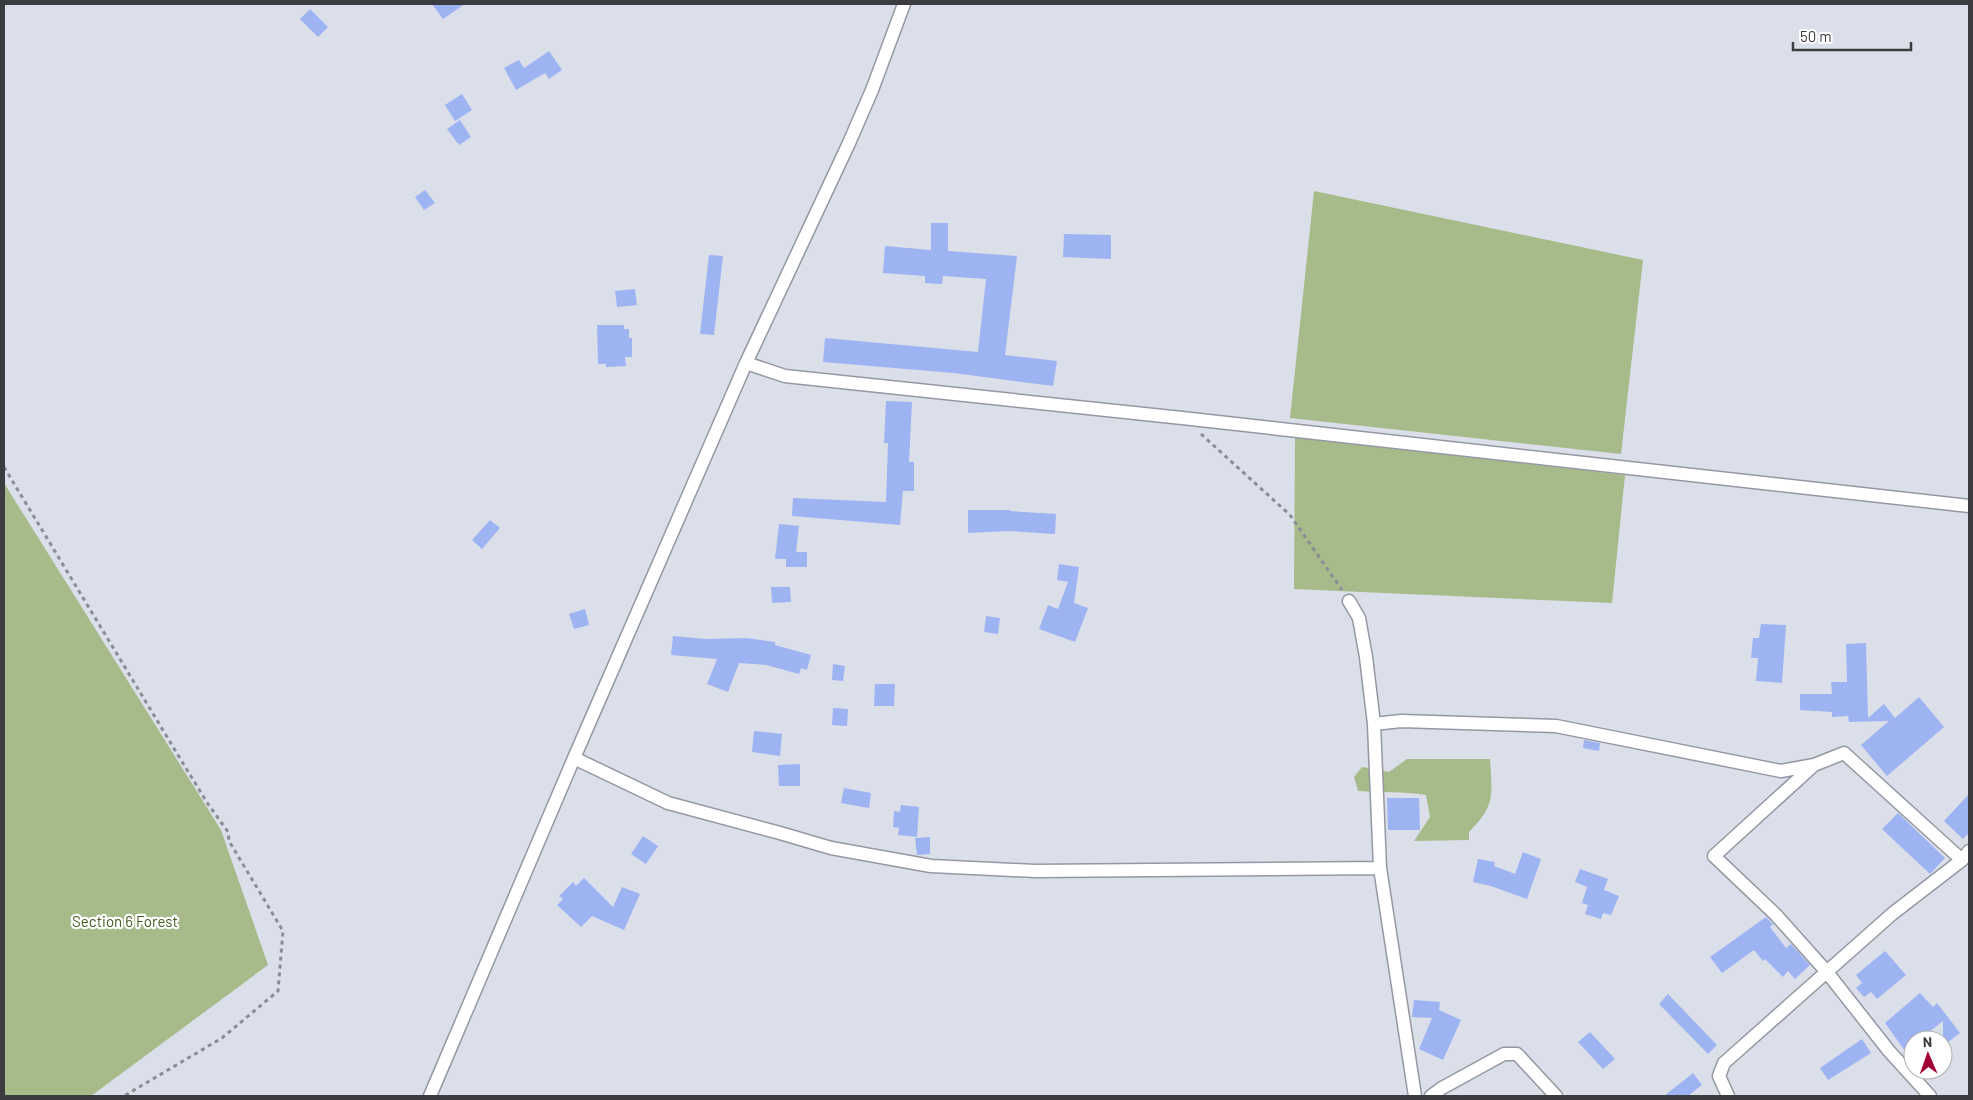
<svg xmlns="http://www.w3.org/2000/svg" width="1973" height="1100" font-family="Barlow,sans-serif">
  <rect width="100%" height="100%" fill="#dbdfea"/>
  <path fill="#a6bb89" d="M1314,191L1643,260L1621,454L1290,418Z
    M1295,437L1625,475L1612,603L1294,589Z
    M4,483L221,830L268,965L91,1096H4Z
    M1407,759H1490C1492,795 1496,805 1469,832V840L1414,841L1430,817L1426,795C1403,791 1381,793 1358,791L1354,777L1362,767L1389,772Z"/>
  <path fill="#9eb3f2" d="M432,4H465L443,19Z
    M310,9L328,27L318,37L300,19Z
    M549,51L562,70L549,79L545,73L516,90L504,68L519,60L524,68Z
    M462,94L472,110L455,121L445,105Z
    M460,120L471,137L459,145L447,129Z
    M425,190L435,203L424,210L415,197Z
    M931,223H948V251L1017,256L1005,355L1057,361L1053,386L954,373L823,362L825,338L978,352L986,279L943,276L942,284L925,283V276L883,273L885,246L931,250Z
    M1064,234L1111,235V259L1063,257Z
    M709,255L723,256L714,335L700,334Z
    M635,289L637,305L617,307L615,291Z
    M597,325H624V329H629V338H632V357H625L626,366L606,367V364H598Z
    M886,401L912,402L909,462H914V491H903L900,525L792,516L793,498L886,502L888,443H884Z
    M968,510H1010V511L1056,514L1055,534L1010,531L968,533Z
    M490,520L500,528L482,549L472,540Z
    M779,524L799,526L796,552H807V567H786V559H775Z
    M1059,564L1079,567L1074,603L1088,608L1075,642L1039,629L1048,605L1058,609L1068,582L1057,580Z
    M771,587H790L791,602L772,603Z
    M585,609L589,625L574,629L569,614Z
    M986,616L1000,618L998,634L984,632Z
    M1761,624L1786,625L1782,683L1756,681L1758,658H1751L1753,638H1759Z
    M673,636L706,639L747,638L775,642V645L811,655L807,670L801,668L799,674L766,665L739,663L728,692L707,684L717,659L671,655Z
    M1866,643L1868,718L1884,704L1895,718L1919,697L1944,727L1887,776L1861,745L1889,721L1849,722L1848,716L1832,717V712L1800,710V694H1832L1831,682H1847L1846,644Z
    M833,664L845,666L843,681L832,680Z
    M875,684H895L894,706H874Z
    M833,708L848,709L847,726L832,725Z
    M754,731L782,734L780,756L752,752Z
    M1584,740L1600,743L1599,751L1583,748Z
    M800,764V786H779L778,765Z
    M844,788L871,793L869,808L841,803Z
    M1969,794V833L1963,839L1944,821Z
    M1387,798H1419L1420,830H1388Z
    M901,805L919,807L917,837L898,835L899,828L893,827L894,811L900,812Z
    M1898,813L1945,858L1930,874L1882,829Z
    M643,836L658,846L646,864L631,854Z
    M930,837V854L917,855L915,838Z
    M1523,852L1541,859L1527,899L1491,886L1473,882L1478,859L1495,862L1494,866L1515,874Z
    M1580,869L1608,879L1604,890L1619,896L1611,915L1603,913L1601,919L1585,914L1588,905L1582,903L1587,887L1575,882Z
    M584,878L613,907L622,887L640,894L624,930L592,916L581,927L557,905L563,899L559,896L573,882L576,886Z
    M1766,917L1773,924L1770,927L1786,948L1791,944L1810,965L1795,979L1788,971L1783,977L1765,959L1763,961L1754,950L1722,973L1710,957Z
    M1885,951L1906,975L1877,999L1871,992L1864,997L1856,988L1862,983L1856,975Z
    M1920,993L1933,1007L1937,1003L1960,1033L1943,1046V1021L1919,1040H1913V1045L1905,1051L1885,1023Z
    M1668,994L1717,1045L1708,1054L1659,1004Z
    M1414,1000L1440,1002L1439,1010L1461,1020L1443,1060L1419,1049L1432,1018L1412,1017Z
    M1590,1032L1615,1059L1603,1069L1578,1042Z
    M1862,1039L1871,1053L1828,1080L1820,1068Z
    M1693,1073L1702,1085L1688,1096H1664Z"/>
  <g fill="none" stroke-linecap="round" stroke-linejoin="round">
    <defs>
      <path id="street" d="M746,363L785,376L1182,418L1969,506
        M1349,601L1359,618L1366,657L1374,724L1380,868L1415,1096
        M1374,724L1401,721L1556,726L1781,771L1814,765
        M574,758L668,803L780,833L831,848L931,866L1035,871L1380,868
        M430,1096L574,758L746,363L849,143L872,90L904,4
        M1431,1096L1442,1088L1504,1054H1517L1556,1096
        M1728,1096L1719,1076L1724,1063L1892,914L1962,860L1969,851
        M1930,1096L1889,1051L1826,971L1776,915L1714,856L1814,765L1844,753L1962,860"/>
    </defs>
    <use href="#street" stroke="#9498a2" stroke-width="15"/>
    <path stroke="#8a8d95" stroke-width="3" stroke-dasharray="4 4" stroke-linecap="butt" d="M1201,434L1290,515L1342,590
      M4,467L181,760L208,804L228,832L229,841L283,931L278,991L222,1038L124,1096"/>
    <use href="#street" stroke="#fff" stroke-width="12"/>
  </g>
  <g text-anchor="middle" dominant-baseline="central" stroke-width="4.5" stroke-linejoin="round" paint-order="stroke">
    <g font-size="15" fill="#455a1e" stroke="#fff">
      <text x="125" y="921">Section 6 Forest</text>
    </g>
  </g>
  <rect width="1973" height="1100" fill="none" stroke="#3a3c40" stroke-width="10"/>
  <g transform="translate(1928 1055) rotate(358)"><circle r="24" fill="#ffffff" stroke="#b0b1b3"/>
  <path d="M0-4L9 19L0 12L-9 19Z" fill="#a10135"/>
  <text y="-8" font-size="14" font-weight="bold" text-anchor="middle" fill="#3a3c40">N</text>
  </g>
  <path d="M1793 42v8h118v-8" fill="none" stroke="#3a3c40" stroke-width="2.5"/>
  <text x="1800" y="42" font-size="15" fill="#3a3c40" stroke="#ffffff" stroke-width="4" paint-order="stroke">50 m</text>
</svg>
